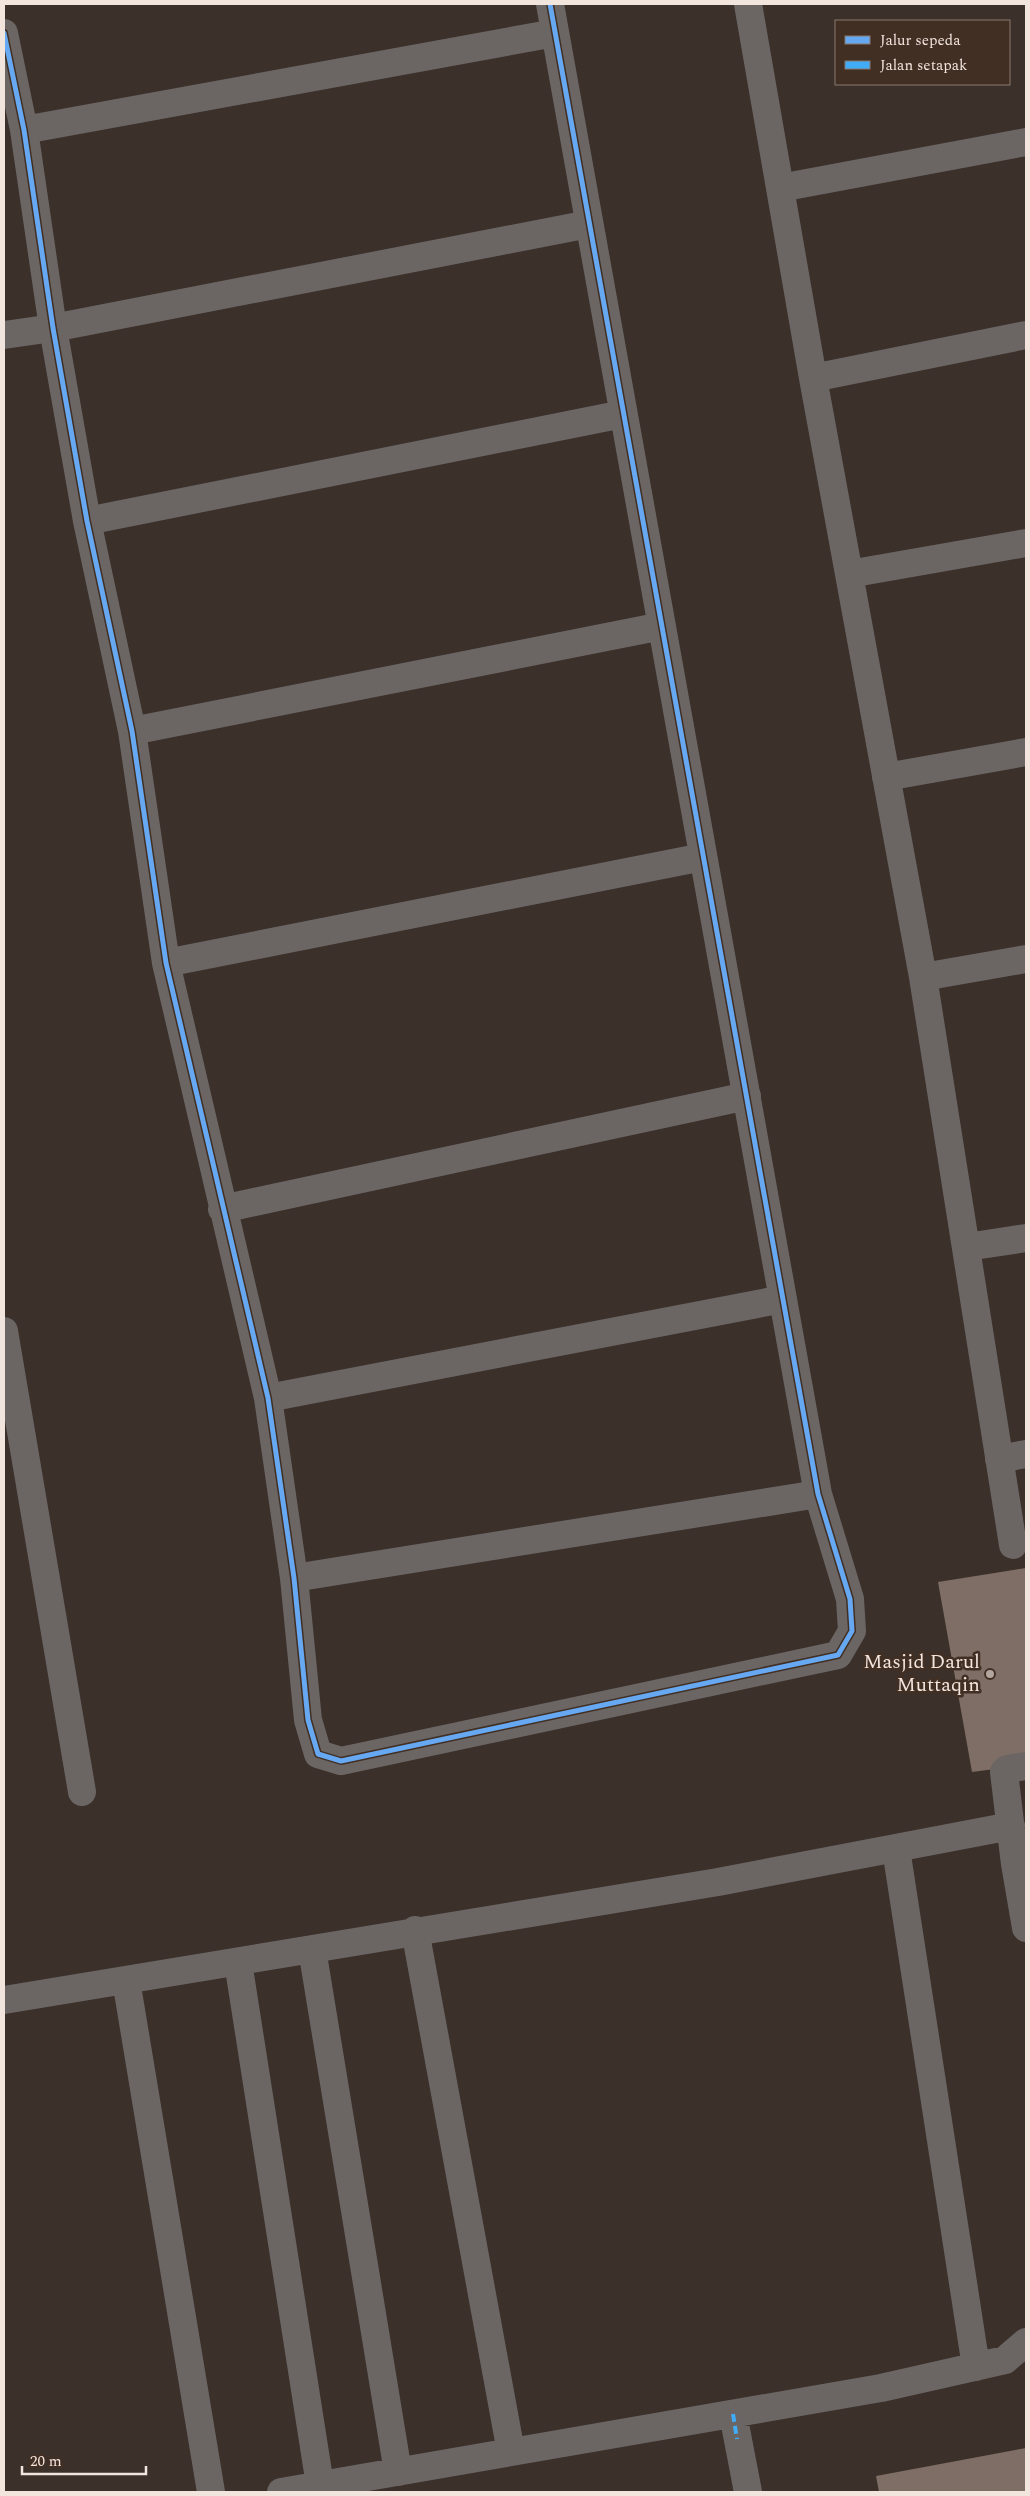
<svg xmlns="http://www.w3.org/2000/svg" width="1030" height="2496" font-family="Spectral,serif">
  <rect width="100%" height="100%" fill="#3b302a"/>
  <path fill="#7e6e65" d="M1026,1568V1765L972,1772L938,1582Z
    M1026,2448V2492H879L876,2476Z"/>
  <g fill="none" stroke-linecap="round" stroke-linejoin="round">
    <path stroke="#6b6664" stroke-width="28" d="M748,4L813,378L923,977L1013,1545
      M4,33L24,130L53,328L87,521L132,731L166,963L268,1398L294,1578L308,1720L318,1754L341,1761L838,1655L852,1631L850,1599L818,1494L550,4
      M24,130L555,33
      M780,188L1026,142
      M4,335L53,328L589,224
      M813,378L1026,335
      M87,521L623,414
      M849,574L1026,543
      M132,731L662,626
      M886,777L1026,752
      M166,963L703,857
      M923,977L1026,959
      M222,1209L747,1096
      M967,1247L1026,1238
      M4,1331L82,1792
      M268,1398L783,1299
      M999,1459L1026,1454
      M294,1578L818,1494
      M1026,1766L1007,1769L1004,1772L1015,1864L1026,1928
      M896,1849L976,2367
      M415,1930L511,2452
      M312,1949L398,2472
      M238,1962L320,2485
      M126,1980L211,2492
      M4,2000L718,1882L1011,1826
      M733,2414L748,2492
      M281,2492L881,2388L1005,2360L1026,2342"/>
    <path stroke="#42abf6" stroke-width="4" stroke-dasharray="8 4" stroke-linecap="butt" d="M733,2414L737,2439"/>
    <defs>
      <path id="cycleway" d="M4,33L24,130L53,328L87,521L132,731L166,963L268,1398L294,1578L308,1720L318,1754L341,1761L838,1655L852,1631L850,1599L818,1494L550,4"/>
    </defs>
    <use href="#cycleway" stroke="#422f23" stroke-width="8"/>
    <use href="#cycleway" stroke="#66a8f1" stroke-width="5"/>
  </g>
  <circle fill="#b2a69f" stroke="#422f23" stroke-width="2" cx="990" cy="1674" r="5"/>
  <g text-anchor="middle" dominant-baseline="central" stroke-width="5" stroke-linejoin="round" paint-order="stroke">
    <g font-size="20" fill="#f2e5de" stroke="#422f23" text-anchor="end">
      <text x="980" y="1662">Masjid Darul<tspan x="980" dy="23">Muttaqin</tspan></text>
    </g>
  </g>
  <rect width="1030" height="2496" fill="none" stroke="#f2e5de" stroke-width="10"/>
  <rect x="835" y="20" width="175" height="65" fill="#422f23" stroke="#88786e"/>
  <rect x="845" y="36" width="25" height="8" fill="#66a8f1" stroke="#88786e"/>
  <text x="880" y="45" font-size="15" fill="#f2e5de">Jalur sepeda</text>
  <rect x="845" y="61" width="25" height="8" fill="#42abf6" stroke="#88786e"/>
  <text x="880" y="70" font-size="15" fill="#f2e5de">Jalan setapak</text>
  <path d="M22 2466v8h124v-8" fill="none" stroke="#f2e5de" stroke-width="2.5"/>
  <text x="30" y="2466" font-size="15" fill="#f2e5de" stroke="#422f23" stroke-width="4" paint-order="stroke">20 m</text>
</svg>
